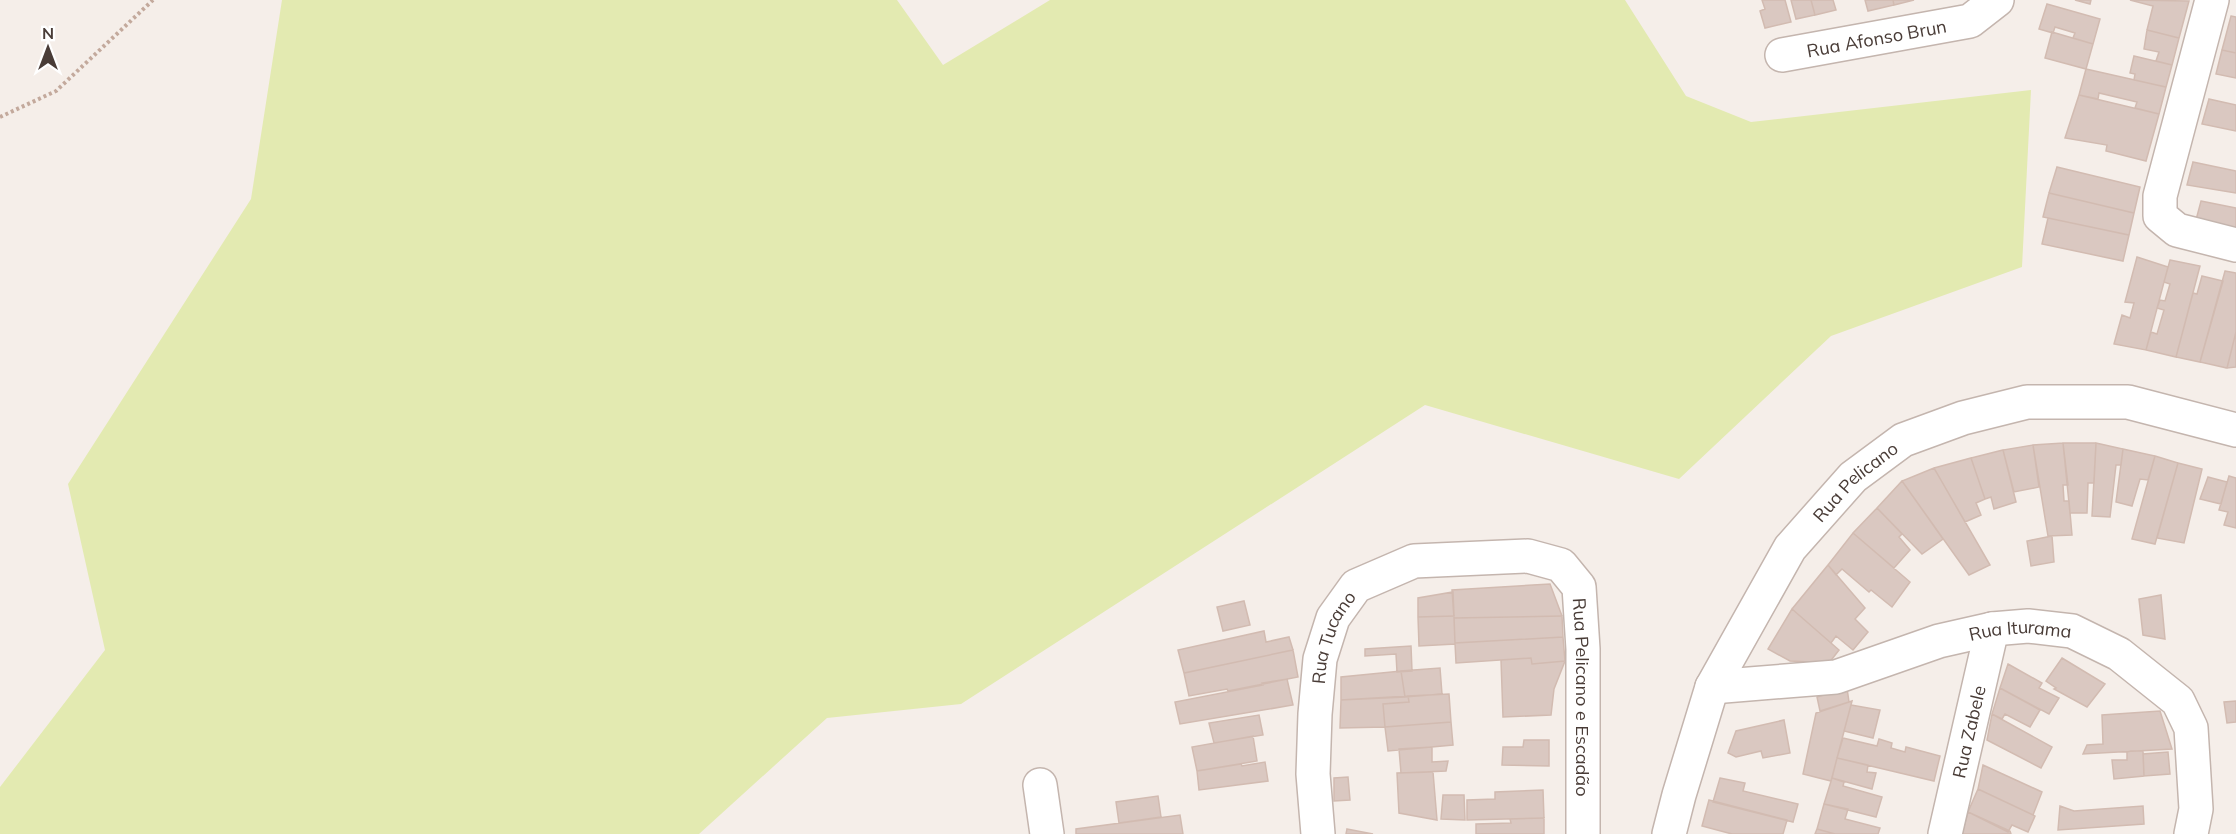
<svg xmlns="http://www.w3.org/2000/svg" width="2236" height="834" font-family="Mulish,sans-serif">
  <rect width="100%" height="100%" fill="#f5eee9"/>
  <path fill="#e3eab1" d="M282,0H897L943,65L1050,0H1625L1686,96L1751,122L2031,90L2022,267L1831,336L1679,479L1425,405L961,704L827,718L699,834H0V787L105,650L68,484L251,199Z"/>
  <path fill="#dac8c1" stroke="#d2bbb1" stroke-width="1.5" d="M1762,0H1785L1791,22L1765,28L1760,11L1765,9Z
    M1791,0H1811L1815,15L1796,19Z
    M1811,0H1833L1836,10L1815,15Z
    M1865,0H1893L1894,5L1868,11Z
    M1893,0H1914L1894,5Z
    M2075,0H2091L2090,4Z
    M2130,0L2189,1L2179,38L2147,30L2153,6Z
    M2047,4L2100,19L2093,44L2073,38L2075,33L2055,27L2053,33L2039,29Z
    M2231,16L2236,17V53L2222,50Z
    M2147,30L2179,38L2172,65L2156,61L2159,52L2144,49Z
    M2052,32L2093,44L2086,69L2045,58Z
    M2222,50L2236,53V78L2216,74Z
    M2134,56L2172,65L2166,87L2134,80L2135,74L2130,73Z
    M2086,69L2166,87L2159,114L2135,108L2137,102L2099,93L2098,99L2079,95Z
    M2079,95L2159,114L2146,161L2106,151L2107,145L2065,138Z
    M2209,99L2236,105V131L2202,124Z
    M2193,162L2236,171V193L2187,185Z
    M2057,167L2140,187L2134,213L2049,193Z
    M2049,193L2134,213L2129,235L2043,217Z
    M2201,201L2236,208V229L2196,220Z
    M2048,218L2129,235L2123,261L2042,244Z
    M2137,257L2168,267L2146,350L2114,344L2122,315L2130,318L2134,303L2125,302Z
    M2170,260L2200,266L2176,357L2146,350L2151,332L2157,334L2164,310L2157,308L2160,300L2165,301L2170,284L2164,282Z
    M2225,271L2236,273V332L2227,368L2200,362Z
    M2202,276L2223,281L2200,362L2176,357L2193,293L2197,294Z
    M2236,332V367L2227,368Z
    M2063,443L2068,485H2063L2064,501H2069L2072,535L2048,536L2033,445Z
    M2063,443H2096L2094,483H2088L2087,513H2070Z
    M2096,443L2123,449L2121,465H2116L2110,517L2092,516Z
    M2033,445L2039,487L2014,492L2003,450Z
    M2123,449L2155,456L2148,480L2140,479L2132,506L2116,502Z
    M2003,450L2016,502L1994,509L1991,497L1985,499L1971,458Z
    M2155,456L2178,463L2155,544L2132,539Z
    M1971,458L1985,499L1976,503L1981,515L1965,522L1934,468Z
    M2178,463L2202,469L2184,543L2157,538Z
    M1934,468L1990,565L1969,575L1902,481Z
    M2229,476L2236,478V528L2224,525L2228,512L2219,510Z
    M2208,477L2227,482L2221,504L2200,499Z
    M1902,481L1943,539L1922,554L1877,508Z
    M1877,508L1902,534L1899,537L1910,550L1894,568L1853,533Z
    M1853,533L1910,582L1892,607L1871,590L1869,592L1842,569L1836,575L1828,565Z
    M2052,536L2054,562L2031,566L2027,541Z
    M1828,565L1865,608L1855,619L1868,632L1853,650L1836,636L1831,643L1792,609Z
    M1550,584L1562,616L1454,618L1452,590Z
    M1453,592L1454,616L1418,617V598Z
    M2161,595L2165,639L2143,635L2139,599Z
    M1244,601L1250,625L1223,631L1217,607Z
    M1792,609L1839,650L1829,663L1790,661L1768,649Z
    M1454,616L1455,644L1419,646L1418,617Z
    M1562,616L1563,637L1455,643L1454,618Z
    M1264,631L1266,642L1289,637L1293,650L1184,673L1178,650Z
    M1563,637L1565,661L1532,664L1531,658L1456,663L1455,643Z
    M1411,646L1412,671L1397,672L1396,654L1365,656V649Z
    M1293,650L1298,677L1228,691L1227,689L1189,696L1184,673Z
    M1531,658L1532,664L1565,661L1554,689L1551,715L1503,717L1501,660Z
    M2062,658L2105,684L2087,707L2054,689L2056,688L2046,681Z
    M2008,664L2042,683L2039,688L2059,698L2049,714L2000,688Z
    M1440,668L1442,694L1405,697L1401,671Z
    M1401,671L1405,697L1341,700V677Z
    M1287,679L1293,705L1180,724L1175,702L1263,685L1262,683Z
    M1847,688L1849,702L1820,711L1817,697Z
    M2000,688L2040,710L2030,727L2005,714L2002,719L1992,714Z
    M1449,694L1451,722L1385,727L1383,704L1409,702L1408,696Z
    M1408,696L1409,702L1383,704L1385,727L1340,728L1341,700Z
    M1852,701L1831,781L1803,774L1816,713Z
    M2236,701V722L2227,723L2224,702Z
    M1851,705L1880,710L1873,738L1844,731Z
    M2160,711L2172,749L2083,754L2087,745L2103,744L2102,715Z
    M1992,714L2052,747L2041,768L1987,740Z
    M1259,715L1263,735L1214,743L1209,723Z
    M1784,720L1790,753L1763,758L1761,751L1736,757L1728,753L1736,731Z
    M1451,722L1453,745L1388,751L1385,727Z
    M1253,736L1257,761L1197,771L1192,747Z
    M1843,738L1877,746L1879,739L1892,743L1891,748L1905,752L1906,747L1940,756L1934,781L1837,758Z
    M1524,740H1549V766L1502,765L1503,747H1523Z
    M1432,747V762L1448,761L1446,771L1401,773L1399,749Z
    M2131,751H2143L2144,776L2114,779L2112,760H2127V752Z
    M2168,752L2170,774L2144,776L2143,754Z
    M1837,758L1868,765L1867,772L1876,773L1872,789L1832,778Z
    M1265,762L1268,781L1199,790L1197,771L1241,764L1242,766Z
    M1983,765L2042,792L2033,815L1978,789Z
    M1433,772L1437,820L1399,813L1397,773Z
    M1348,777L1350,800L1334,801V778Z
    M1720,778L1745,783L1743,791L1798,804L1793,822L1713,802Z
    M1832,778L1844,782L1843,786L1882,797L1876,817L1824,804Z
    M1978,789L2035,816L2028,832L2012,825L2008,832L1968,812Z
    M1543,790L1544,818L1467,820V800L1495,799V792Z
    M1443,795H1464L1465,820L1441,819Z
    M1158,796L1161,817L1119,823L1116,802Z
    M1709,800L1787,820L1783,834H1732L1702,826Z
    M1824,804L1848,809L1845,819L1880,828L1878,834H1835L1817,829Z
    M2060,806L2074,811L2143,806L2144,824L2058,830Z
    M1968,812L2010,831L2011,834H1962Z
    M1180,815L1183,834H1076V829Z
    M1544,818V834H1476V824L1511,823L1510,819Z
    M1347,829L1373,834H1346Z
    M1817,829L1835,834H1815Z"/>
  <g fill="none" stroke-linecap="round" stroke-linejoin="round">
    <defs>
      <g id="minor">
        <path d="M2212,0L2160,196V216L2177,230L2236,245"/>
        <path id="s1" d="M1782,55L1970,21L1997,0"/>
        <path id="s2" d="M1712,687L1836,677L1939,641L1992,629L2028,626L2072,631L2119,654L2178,701L2191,728L2196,809L2191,834"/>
        <path d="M1040,785L1047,834"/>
        <path id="s3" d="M1318,834L1313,774L1315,714L1320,659L1333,618L1356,586L1414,561L1528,556L1561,565L1579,587L1583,649V834"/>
        <path id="s4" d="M1669,834L1679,795L1712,687L1790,548L1853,477L1903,440L1963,418L2027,402H2128L2236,430"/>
        <path id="s5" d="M1945,834L1992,629"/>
      </g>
    </defs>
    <use href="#minor" stroke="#c4b5ae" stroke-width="36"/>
    <path stroke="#c3a99c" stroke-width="4" stroke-dasharray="3 3" stroke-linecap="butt" d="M0,117L56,91L153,0"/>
    <use href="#minor" stroke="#fff" stroke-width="33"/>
  </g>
  <g text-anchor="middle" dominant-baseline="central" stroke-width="5" stroke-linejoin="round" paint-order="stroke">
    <g font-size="18" fill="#493c37" stroke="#fff">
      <text stroke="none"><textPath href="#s1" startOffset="96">Rua Afonso Brun</textPath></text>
      <text stroke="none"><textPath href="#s4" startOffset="406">Rua Pelicano</textPath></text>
      <text stroke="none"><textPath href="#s2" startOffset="316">Rua Iturama</textPath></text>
      <text stroke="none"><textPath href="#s3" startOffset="200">Rua Tucano</textPath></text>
      <text stroke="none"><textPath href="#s3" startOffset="608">Rua Pelicano e Escadão</textPath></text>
      <text stroke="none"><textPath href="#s5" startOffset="105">Rua Zabele</textPath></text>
    </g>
  </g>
  <g transform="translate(48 48)" stroke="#ffffff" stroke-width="4.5" paint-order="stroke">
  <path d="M0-4.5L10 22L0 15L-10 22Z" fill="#493c37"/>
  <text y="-9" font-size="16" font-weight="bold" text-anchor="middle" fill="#493c37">N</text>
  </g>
</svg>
